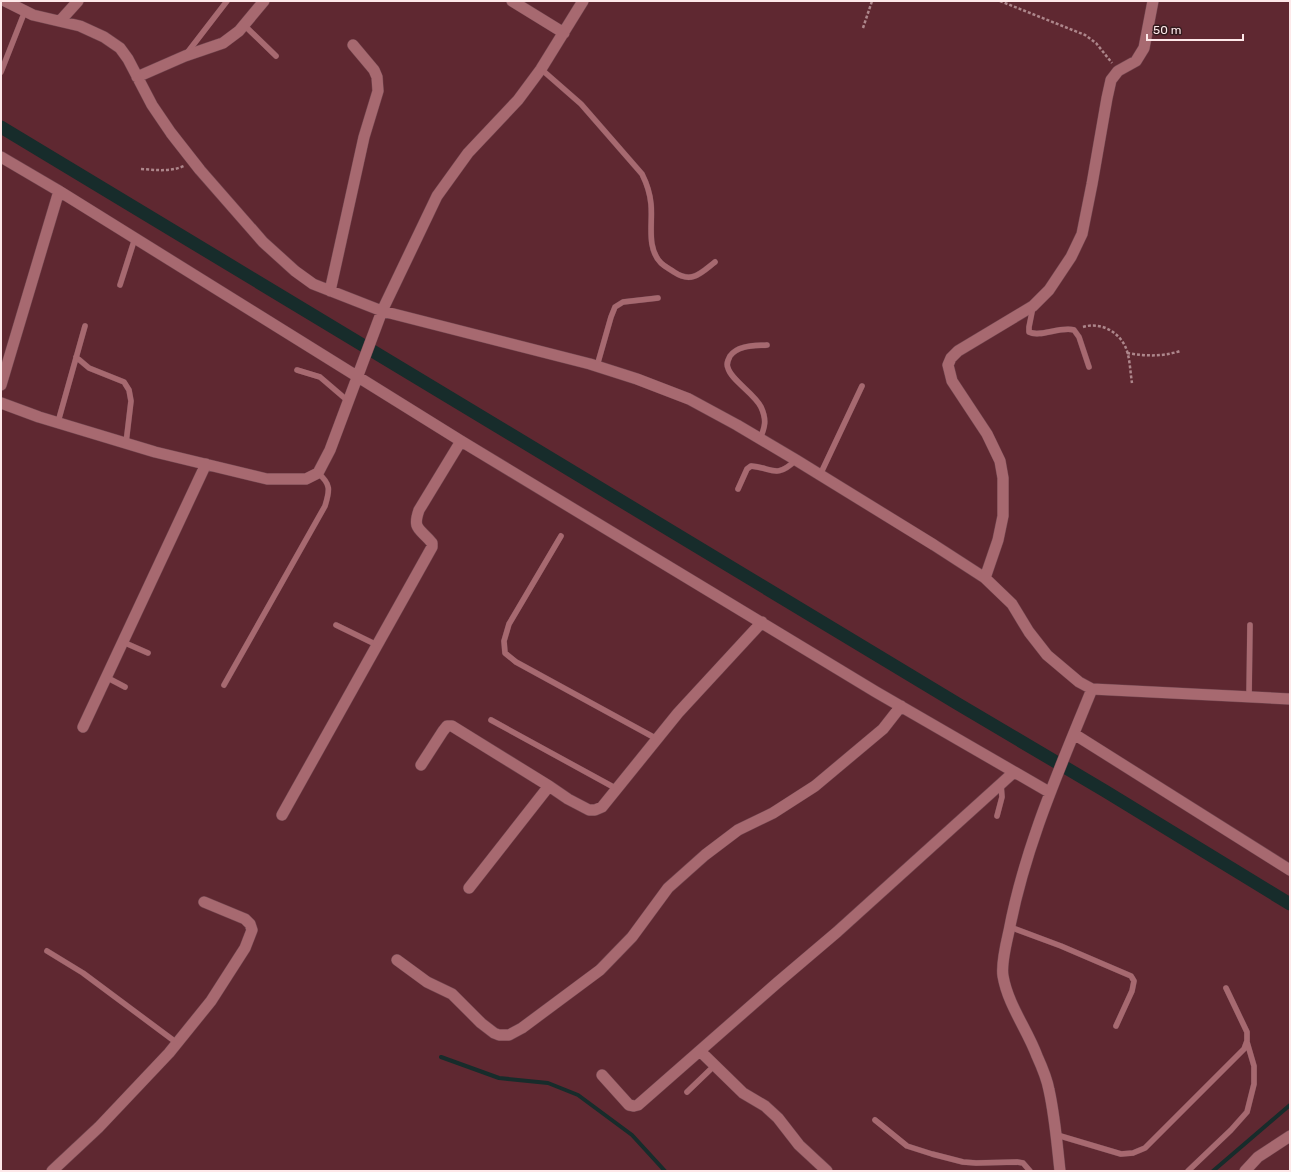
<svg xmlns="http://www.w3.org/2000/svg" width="1291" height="1172" font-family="Rubik,sans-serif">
  <rect width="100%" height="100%" fill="#5f2831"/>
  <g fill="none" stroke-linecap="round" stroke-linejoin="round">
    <path stroke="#172c2b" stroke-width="4" d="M441,1057L499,1078L548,1083L578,1095L632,1135L665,1171
      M1213,1171L1290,1105"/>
    <path stroke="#172c2b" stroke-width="13" d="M1,127L958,704L1105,791L1290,904"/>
    <defs>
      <path id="service" d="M244,25L276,56
        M187,53L227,1
        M541,69L581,104L642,174C647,184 650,193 651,204C653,223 646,248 661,263C665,267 670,269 674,272C692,284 701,273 715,262
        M1,72L25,11
        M120,285L135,238
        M1033,307L1029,327V332C1040,338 1060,326 1074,330L1079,337L1089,367
        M76,357L89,368L124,382L129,390L131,401L126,443
        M597,366L611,317L615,307L623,302L658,298
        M297,370L320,377L348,401
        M58,422L85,326
        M760,439C765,427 767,420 761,407C755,394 731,380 728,368C726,364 728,360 730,356C738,345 754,346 767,345
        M820,475L862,386
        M738,489L747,469L751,466C773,468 776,479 796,460
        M561,536L509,624L504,641L505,653L516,662L657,739
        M336,625L377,645
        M123,642L148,653
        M106,677L125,687
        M224,685L325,506C330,490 331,484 318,473
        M1249,697L1250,625
        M491,720L617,789
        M997,816L1002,797L1001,784
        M1010,927L1061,946L1131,976L1134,981L1132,991L1116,1026
        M47,951L83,973L177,1043
        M687,1092L715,1065
        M875,1120L907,1146L932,1154L963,1162L976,1163L1017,1162L1023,1163L1030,1171
        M1057,1135L1121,1154L1133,1153L1145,1148L1244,1049L1247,1041V1032L1226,988
        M1188,1171L1231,1130L1247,1112L1254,1084V1066L1247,1042"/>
      <path id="minor" d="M5,1L33,15L80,26L104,37L120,48L128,59L152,105L171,133L200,170L263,242L295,271L313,284L382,311L590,364L637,379L689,399L737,425L796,460L934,545L985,578L1012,604L1029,632L1047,655L1079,682L1092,689L1290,699
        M512,1L564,33
        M60,21L78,1
        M137,77L185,56L223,43L239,31L264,1
        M1,157L59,191L461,441L876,692L1049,792
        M330,291L364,137L378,91L377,77L374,70L353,45
        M1,385L59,191
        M1,403L39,417L155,452L267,479H306L318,473L330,450L382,311L437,196L468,153L518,100L541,69L583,1
        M985,578L998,540L1003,516V478L1000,461L987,434L952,381L948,365L951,358L958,351L1033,306L1049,290L1071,257L1082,234L1092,184L1107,98L1111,80L1118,71L1136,61L1144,48L1153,1
        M83,727L206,464
        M1074,734L1290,870
        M421,765L443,731L447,726H452L549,786L568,799L589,810H595L602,807L678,713L762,622
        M282,815L432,547V543C420,528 412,530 419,510L461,441
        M469,888L549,786
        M397,960L427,982L452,994L481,1023L494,1033L499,1035H509L522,1028L600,970L632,937L668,888L705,855L738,830L773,813L815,786L883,729L901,706
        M700,1051L743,1093L765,1106L778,1118L799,1145L827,1171
        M602,1075L629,1105L634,1106L638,1105L777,983L837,932L1014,772
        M52,1171L99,1127L169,1053L211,1001L245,948L252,930L250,924L245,919L204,902
        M1060,1171C1057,1144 1055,1117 1049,1090C1047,1079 1042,1067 1037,1056C1027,1029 1008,1005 1003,976C1001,964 1006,944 1009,931C1025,846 1060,768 1092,689
        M1245,1171L1258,1157L1290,1136"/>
    </defs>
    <use href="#service" stroke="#72464f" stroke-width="6"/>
    <use href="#minor" stroke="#72464f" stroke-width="12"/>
    <path stroke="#ad868b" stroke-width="2.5" stroke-dasharray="3 2" stroke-linecap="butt" d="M1000,1L1085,35L1096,43L1112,63
      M863,28L872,1
      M141,169C156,170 170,172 184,166
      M1083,327C1099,322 1117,330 1125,346C1130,356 1130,371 1132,383
      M1127,353C1146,356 1162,357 1180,351"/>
    <use href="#service" stroke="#a76970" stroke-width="5.5"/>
    <use href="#minor" stroke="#a76970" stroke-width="11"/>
  </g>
  <rect width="1291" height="1172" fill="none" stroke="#fde8e9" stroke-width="4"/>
  <path d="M1147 34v6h96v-6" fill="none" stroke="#fde8e9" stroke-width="2"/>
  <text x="1153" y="34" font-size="12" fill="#fde8e9" stroke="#341b1e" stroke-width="3" paint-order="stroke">50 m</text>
</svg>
